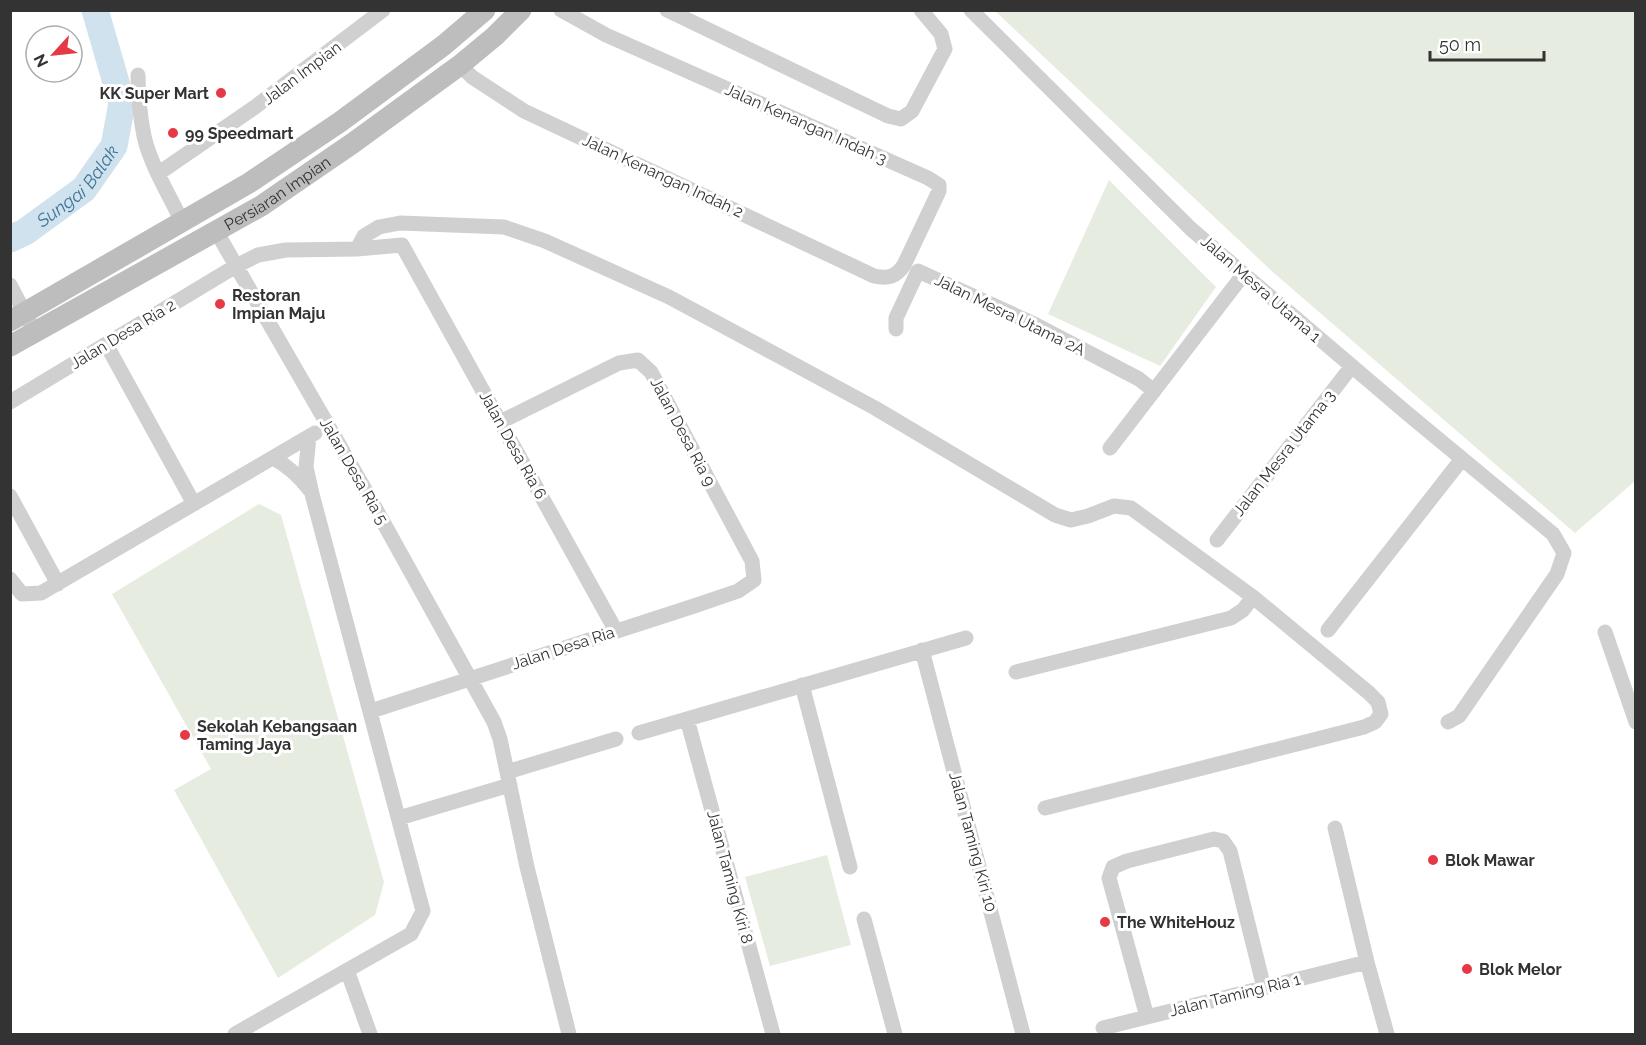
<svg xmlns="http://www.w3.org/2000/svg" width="1646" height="1045" font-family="Raleway,sans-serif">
  <rect width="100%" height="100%" fill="#fff"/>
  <path fill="#e6ecdf" d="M995,11H1635V481L1575,533L1275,274Z
    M1109,180L1216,287L1160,366L1048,314Z
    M259,504L281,515L384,882L375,915L278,978L174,790L211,769L112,594Z
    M827,855L851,945L770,966L745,877Z"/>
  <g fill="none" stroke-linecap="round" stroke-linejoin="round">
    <path stroke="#cfe2ee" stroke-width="27" id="s1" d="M10,239L25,232L84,189L114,146L122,103L95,10"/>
    <path stroke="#d0d0d0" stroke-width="15" d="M667,10L888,116L901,119L912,111L945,49L941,34L921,10
      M971,10L1191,229L1408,414L1553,534L1564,553L1557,574L1459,716L1448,722
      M460,65L472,77L524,111L874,276C888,279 896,277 904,265L939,191V185L928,178L606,35L561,10
      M138,75C138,96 140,116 144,136C150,164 170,196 182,222
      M159,173L255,107L383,10
      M216,231L367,493L494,722L500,739L527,867L569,1034
      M357,249L364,236L379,227L400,223L504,227L545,241L669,297L788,361L875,408L1055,515L1071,520L1088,516L1114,506L1131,508L1253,597L1369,693L1378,702L1381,714L1375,722L1364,727L1045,808
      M10,285L35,332
      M896,329V318L918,271L1032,323L1139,379L1154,391
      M106,344L194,504
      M10,402L236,266L258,255L286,250L357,249L402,245L616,631
      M1110,448L1243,275
      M273,458C288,466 298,475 309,489
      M10,496L58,584
      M1217,540L1352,366
      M10,579L22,594L41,593L315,433
      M1328,630L1462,459
      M1605,632L1636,722
      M922,650L1023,1034
      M1016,672L1231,618L1243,610L1253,597
      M802,685L850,867
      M371,711L694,606L738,591L754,580L752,561L651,372L638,360L619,363L500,422
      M687,719L773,1034
      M639,733L966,638
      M507,772L616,739
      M399,818L510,785
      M1335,828L1367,962L1387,1034
      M864,919L895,1034
      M347,970L370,1034
      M1147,1017L1109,878L1113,867L1127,861L1214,839L1223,841L1230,851L1264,988
      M1103,1028L1367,962
      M235,1034L411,934L423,911L312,494L306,467L309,437"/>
    <g stroke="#bdbdbd" stroke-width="21">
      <path d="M10,321L249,183L340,122L444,45L485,10"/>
      <path id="s2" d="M10,346L261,206L353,143L460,65L495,36L521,10"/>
    </g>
  </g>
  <g fill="#e63946" stroke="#fff" stroke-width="2">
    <circle cx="221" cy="93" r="6"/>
    <circle cx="173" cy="133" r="6"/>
    <circle cx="220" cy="304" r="6"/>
    <circle cx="185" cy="735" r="6"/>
    <circle cx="1433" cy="860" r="6"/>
    <circle cx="1105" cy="922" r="6"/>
    <circle cx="1467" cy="969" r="6"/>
  </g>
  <g text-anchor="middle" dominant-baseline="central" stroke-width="6" stroke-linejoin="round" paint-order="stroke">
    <g font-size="16" fill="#333" stroke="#fff">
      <text transform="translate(302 73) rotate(-37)">Jalan Impian</text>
      <text transform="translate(806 124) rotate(24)">Jalan Kenangan Indah 3</text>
      <text transform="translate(663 176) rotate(25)">Jalan Kenangan Indah 2</text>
      <text stroke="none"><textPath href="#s2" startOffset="308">Persiaran Impian</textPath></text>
      <text transform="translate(1261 289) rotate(41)">Jalan Mesra Utama 1</text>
      <text transform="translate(1010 315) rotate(26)">Jalan Mesra Utama 2A</text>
      <text transform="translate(123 334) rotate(-31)">Jalan Desa Ria 2</text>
      <text transform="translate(683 432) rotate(62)">Jalan Desa Ria 9</text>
      <text transform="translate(513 445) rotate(61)">Jalan Desa Ria 6</text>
      <text transform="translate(1284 453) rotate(-52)">Jalan Mesra Utama 3</text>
      <text transform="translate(354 471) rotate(60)">Jalan Desa Ria 5</text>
      <text transform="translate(563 648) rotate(-18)">Jalan Desa Ria</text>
      <text transform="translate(973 842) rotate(75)">Jalan Taming Kiri 10</text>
      <text transform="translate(730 877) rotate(75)">Jalan Taming Kiri 8</text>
      <text transform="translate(1235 995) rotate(-14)">Jalan Taming Ria 1</text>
    </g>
    <g font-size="16" font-weight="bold" fill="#333" stroke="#fff" text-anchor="start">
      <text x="209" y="93" text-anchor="end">KK Super Mart</text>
      <text x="185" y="133">99 Speedmart</text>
      <text x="232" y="295">Restoran<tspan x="232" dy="18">Impian Maju</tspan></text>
      <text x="197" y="726">Sekolah Kebangsaan<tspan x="197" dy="18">Taming Jaya</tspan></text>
      <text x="1445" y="860">Blok Mawar</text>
      <text x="1117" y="922">The WhiteHouz</text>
      <text x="1479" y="969">Blok Melor</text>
    </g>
    <g font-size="18" font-style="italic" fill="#3f7597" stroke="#fff">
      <text stroke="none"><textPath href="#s1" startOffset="87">Sungai Balak</textPath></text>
    </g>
  </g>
  <rect width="1646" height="1045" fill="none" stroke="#333333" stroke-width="24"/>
  <g transform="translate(54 54) rotate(243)"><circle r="28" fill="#ffffff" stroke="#adadad" stroke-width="1.5"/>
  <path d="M0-4.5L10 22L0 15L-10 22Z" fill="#e63946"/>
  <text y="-9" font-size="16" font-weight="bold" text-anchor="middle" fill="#333333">N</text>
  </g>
  <path d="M1430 51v9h114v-9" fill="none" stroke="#333333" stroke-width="3"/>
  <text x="1439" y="51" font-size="18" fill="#333333" stroke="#ffffff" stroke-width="4.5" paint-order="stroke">50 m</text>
</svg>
